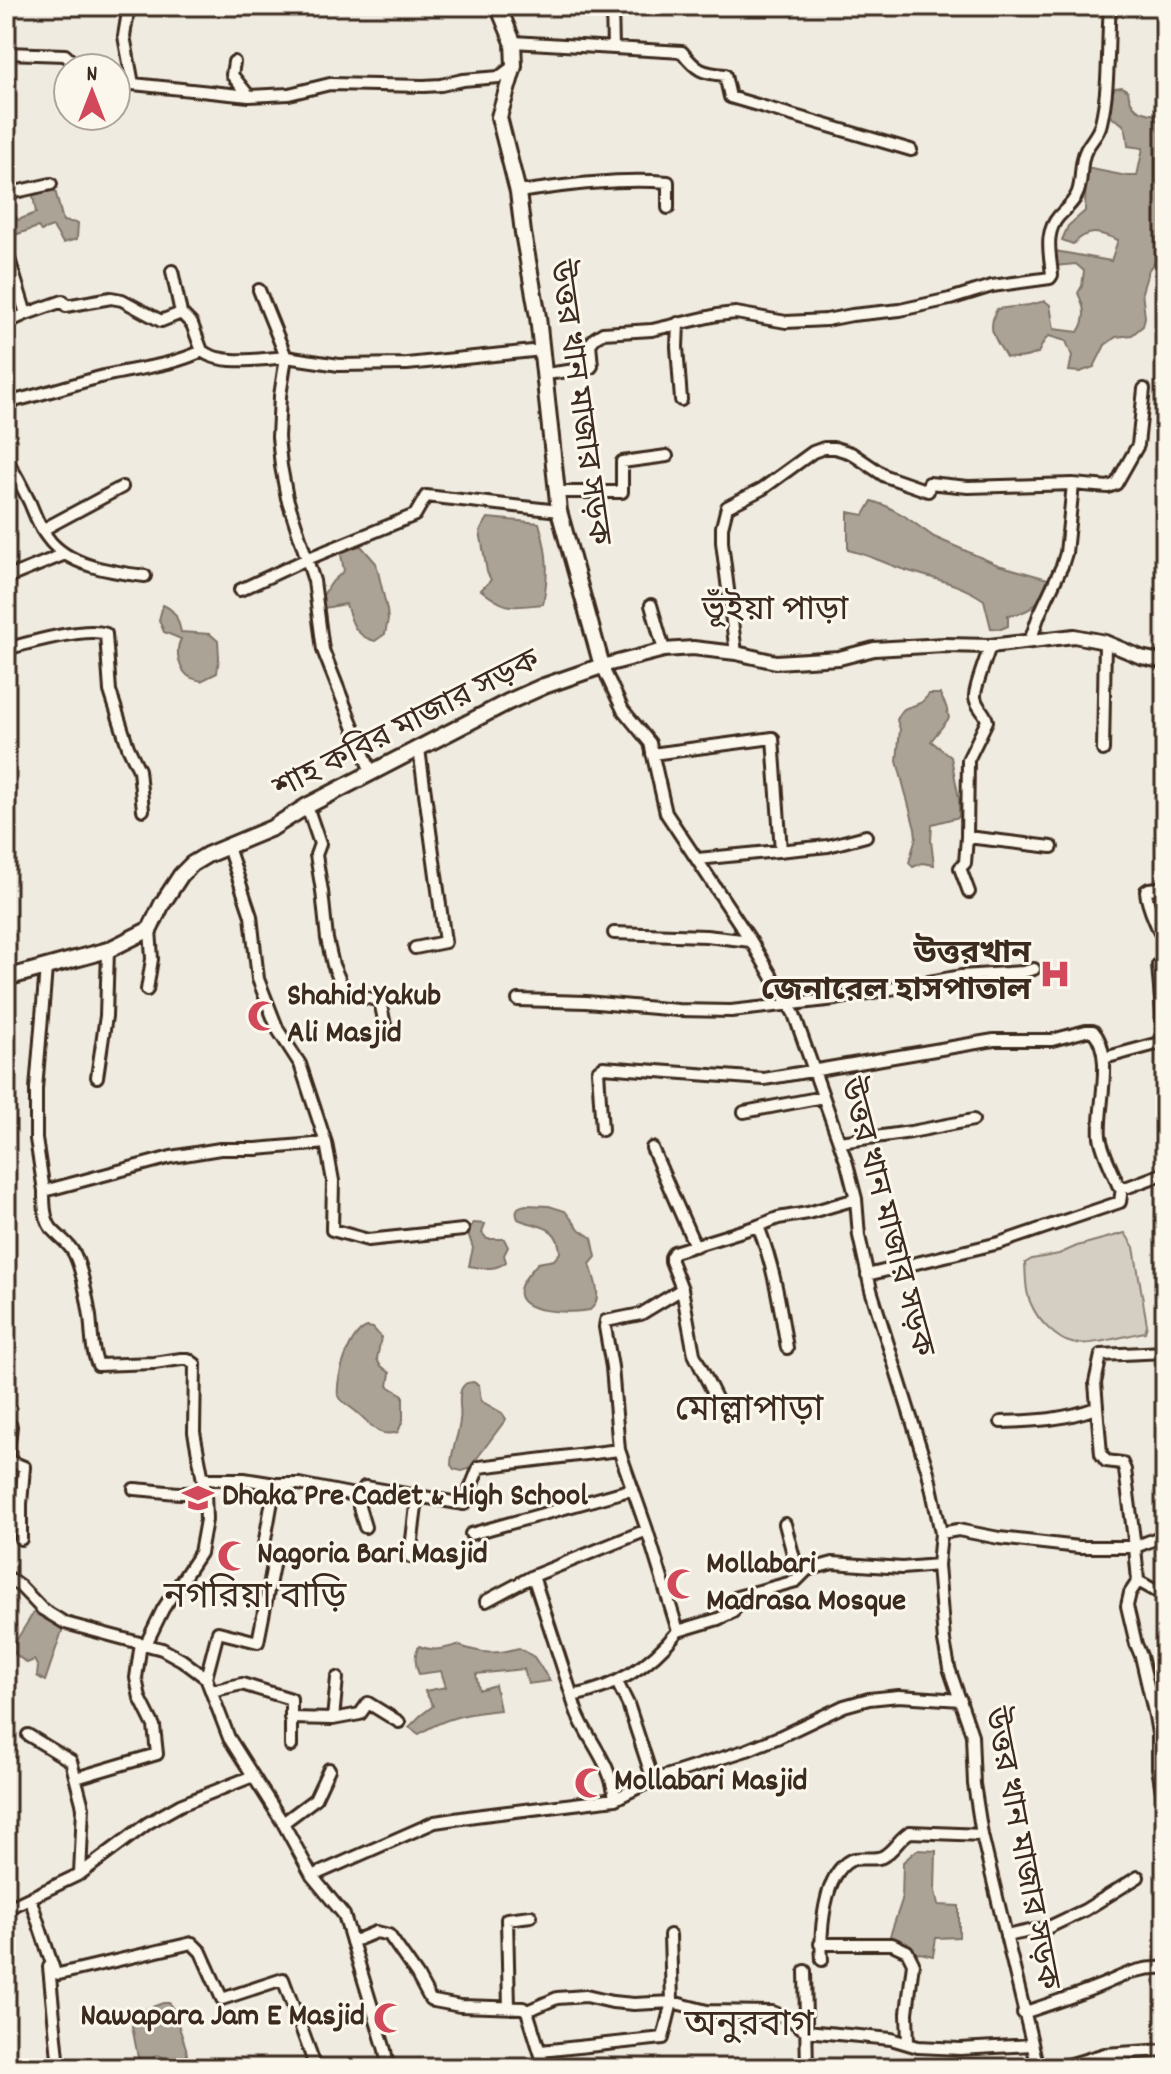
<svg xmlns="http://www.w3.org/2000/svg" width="1171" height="2074" font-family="Dekko,'Noto Sans Bengali',sans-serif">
  <rect width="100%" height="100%" fill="#f0ebe0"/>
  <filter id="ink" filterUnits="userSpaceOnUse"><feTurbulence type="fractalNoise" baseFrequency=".0125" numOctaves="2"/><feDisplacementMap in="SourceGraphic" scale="16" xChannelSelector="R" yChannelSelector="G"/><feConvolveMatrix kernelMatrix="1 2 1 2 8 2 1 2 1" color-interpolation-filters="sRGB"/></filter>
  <g filter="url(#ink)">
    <path fill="#d5cec3" stroke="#887c70" stroke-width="2" d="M1125,1233L1134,1247L1147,1325L1145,1332C1128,1335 1087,1347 1072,1343C1057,1340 1038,1320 1032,1306C1025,1293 1026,1277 1025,1263L1032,1259L1059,1254L1077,1246Z"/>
    <path fill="#aca397" stroke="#7f7367" stroke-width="2" d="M1122,87L1128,91C1131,114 1145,112 1165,117V236L1162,254L1149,269L1142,292L1145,317L1143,326L1132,335L1116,337L1105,345L1094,367L1080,372L1069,371L1072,356L1066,341L1049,336L1044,341L1038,353C1027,358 1017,359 1006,357C995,338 986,330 997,309L1029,305L1045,301L1050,305L1054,329L1078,332C1087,318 1085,308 1078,293L1082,286L1084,271L1076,264L1055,266V251L1111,261L1118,240C1099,232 1089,228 1073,244L1062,240L1068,226L1085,211L1086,168L1127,176H1137L1143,148L1128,146C1126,129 1128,125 1112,118L1109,98L1115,88Z
      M55,190L63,221L78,223L77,239L63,243L53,227L41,231L38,227L6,238V201L18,220L36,213L33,195Z
      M872,501L886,506L903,515L934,537L998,565L1048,579L1049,588C1034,605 1032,613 1008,615V626L1001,629L991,628L984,600C960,583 930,578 902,569C884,563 867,554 848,550V512L864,515Z
      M488,518L539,523C548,554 549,572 543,604C512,607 507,611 481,590L491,580L487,572L480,531Z
      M361,546L376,563L387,610L388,620L385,634L375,641C355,637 351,621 346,604L324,608L323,595L333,581L344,571L340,549Z
      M163,605C176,610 178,620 181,632L210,634L218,641L219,657L217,673L201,681C196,679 192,679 188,676C178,667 175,650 181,639L164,632L159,620Z
      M929,694H940L946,706L949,718L931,741L951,757L959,799V817L932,824L931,841L934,865L922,863L913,867L909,863L916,837L915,829L897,761L900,729L897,720C905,703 907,710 920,703C921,703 929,695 929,694Z
      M527,1205L549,1206L565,1211L580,1230L592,1238L596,1257L590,1264C594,1280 604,1298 590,1310C574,1313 514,1315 520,1289C522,1280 532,1270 538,1263L554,1260L560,1253C559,1224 539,1228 518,1219C514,1209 518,1206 527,1205Z
      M473,1223L485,1224L482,1233L487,1239H504L508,1247L504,1255L506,1262C495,1271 482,1268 469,1266L473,1248L468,1233Z
      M367,1327L373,1328L381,1337L377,1359L380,1365L390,1373L388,1386L403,1395V1420L398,1432C377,1438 373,1426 359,1414C351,1407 344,1404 338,1396C336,1378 349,1334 367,1327Z
      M473,1382L479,1385L481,1401L502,1413L506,1419L469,1469L462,1471L454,1469L451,1465C451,1450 459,1435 460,1420C462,1410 457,1397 462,1388C466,1382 467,1383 473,1382Z
      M34,1612L63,1628L45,1681L37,1676L38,1667L34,1660L27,1663L15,1654L12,1647Z
      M457,1645C482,1654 494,1655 519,1648L534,1657L550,1681L528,1684L524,1669L476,1674L479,1690L495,1685L500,1710C469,1713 446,1717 419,1734L409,1727L420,1716L433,1706L425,1691L446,1687L441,1671L419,1674C415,1666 414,1654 419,1646C432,1652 443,1649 457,1645Z
      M917,1850L936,1851L935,1891L938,1905L959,1906V1937L936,1938L933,1956L920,1953L911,1955L898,1943L889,1939L902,1900L903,1862Z
      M163,2003H169L172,2006L186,2048L188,2062L184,2065C174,2066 167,2057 157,2055L153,2058V2068H140L132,2026L133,2014Z"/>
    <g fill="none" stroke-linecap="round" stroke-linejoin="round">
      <defs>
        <path id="minor" d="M129,6L124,36L133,84
          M612,6L613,48
          M513,42L682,52C697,71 702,73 725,75L730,97L911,150
          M6,53L65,55L79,68
          M234,62L232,75L249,96
          M116,85L133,84L249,96L289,94L330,84L424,86L441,85L463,80L499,77L514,66
          M518,192C568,185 618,178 668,182V208
          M6,194L51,184
          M6,249L26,314
          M172,271L181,313L192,324L202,351
          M6,323L26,314L63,301L66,306L111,298L122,300L161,321L181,313
          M678,323L677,347L681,400
          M546,374L590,368L592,366L590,344L595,338L603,333L652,330L717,315L736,313L786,322L826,320L852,315L900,310L950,299L992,286L1050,278L1052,275C1050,253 1044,233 1059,216C1066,209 1075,201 1078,192C1083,178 1079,163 1086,150C1091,140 1099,134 1101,123C1110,85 1107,45 1110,6
          M6,403C39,395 71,385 104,376C138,368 171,366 202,351C221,366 263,359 286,357L259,290
          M6,458C15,473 23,488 30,503C35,515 39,527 47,537C67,566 112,572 145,576
          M557,492H622V462L667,456
          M42,530L122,487
          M6,578L65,554
          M240,590L307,559L415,515L426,496L559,511
          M651,605L664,650
          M1030,641L1039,615L1062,566L1066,553L1073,484
          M990,646C987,657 974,688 975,697C976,707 985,711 987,721L968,760L967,837L1052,847
          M6,649C28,643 86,626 106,634L110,691L128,747L139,770L143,810
          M736,653L722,542V527L727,507L762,489L813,452L824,448H835L851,453L885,476L928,491L929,483L968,487L1073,484L1108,487L1116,484L1138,445L1144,389
          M602,666L623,710L650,743L666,813L751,941L794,1014L847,1164L856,1199L859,1236L871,1290L928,1472L941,1533L938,1565L944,1641L949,1668L972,1735L974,1784L982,1835L1038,2068
          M1103,750L1105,642
          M652,754L773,738L781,851
          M371,772L323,650L314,581L287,498L281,466L278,437L280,396L286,357L339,365L407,364L542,350
          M307,806L320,844L316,855L322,891L327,939L333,965L345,992L380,1001L386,1030
          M967,837L965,863L960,868L969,892
          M228,847L251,916L258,979L278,1030L300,1064L326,1143L333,1181L332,1230L368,1240L463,1230
          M698,859L828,846L866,836
          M1165,887L1149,889L1146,891C1147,906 1154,918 1159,931L1165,930
          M614,933L706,936L751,941
          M415,948L445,942L419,749
          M147,990L152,959L150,929
          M518,1000L586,1002L678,1010L731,1011L836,999L961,976L1023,972L1034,969
          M1104,1058L1160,1043L1164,1037L1158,965L1164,958L1165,951
          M97,1077L106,1016L108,950
          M744,1112L823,1097
          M602,1130L598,1071L603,1067L764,1079L994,1040H1052L1086,1031H1093C1115,1055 1097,1107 1100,1137C1103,1154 1112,1169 1118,1185L1122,1188L1128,1187L1165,1173
          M840,1142L911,1132L973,1120
          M652,1148L695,1246
          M44,1191L36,1139V1089L46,968
          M856,1199L808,1213L778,1218L758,1226L674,1252L671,1257V1261L682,1289L641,1314L606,1321L605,1327L612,1367L619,1450L647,1530L678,1631L718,1619L733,1612L737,1597L796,1581L807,1570L833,1563L902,1568L938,1565
          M758,1226C774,1266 780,1306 787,1348
          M867,1275L999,1243L1120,1202L1122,1188
          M682,1289L694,1354L716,1398
          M1001,1422C1037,1421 1062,1420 1096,1408
          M11,1426L7,1460L24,1467L21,1504V1539
          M204,1479H244L275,1484H299L360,1496L365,1487L464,1504L479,1467L619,1450
          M134,1489C158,1490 181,1496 205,1491
          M360,1496L359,1507L365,1527
          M785,1524L799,1577
          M941,1533L958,1530L999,1538L1079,1547H1135L1125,1470L1122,1463L1106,1461L1101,1454L1095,1383L1101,1355L1165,1352
          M471,1534L633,1489
          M1165,1535L1135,1547L1138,1581L1165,1596
          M410,1557L417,1497
          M6,1576L20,1586L42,1609L65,1623L162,1649L182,1660L206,1678L229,1738L283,1823L312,1876L344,1915L385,2050L388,2068
          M1138,1581L1130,1593L1127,1606L1136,1644L1141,1656L1155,1716L1158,1734V1768L1165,1810
          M486,1601L533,1576
          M146,1644L163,1609L200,1553L206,1520L205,1491L194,1432L195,1364L188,1359H181L154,1363L98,1365C91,1350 92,1332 90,1316C87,1297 83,1273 75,1255C69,1242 59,1238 51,1228C44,1218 44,1203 44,1191L171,1157L220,1149H256L326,1143
          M206,1678L218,1632L258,1642L274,1560L263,1551L275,1484
          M617,1682L628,1704L653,1780
          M211,1691L242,1684L291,1699V1746
          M572,1696L533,1576L647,1530
          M290,1718L333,1719L360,1714L368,1703L399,1722
          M333,1719L337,1678
          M28,1735L71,1761L83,1807L80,1874
          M76,1778L157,1754L154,1726L140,1698L136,1678L141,1643
          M615,1799C611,1757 579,1733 572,1696C616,1688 650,1666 678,1631
          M283,1823L315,1799L329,1769
          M312,1876L435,1822L475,1816L615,1799L653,1780L747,1750L779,1737L844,1706L869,1699L899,1696L961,1700
          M30,1898L55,1973L59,1974L192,1943L201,1952L222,1999L283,1979L316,2068
          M6,1909L80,1874L148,1823L180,1805L253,1776
          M1006,1936L1049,1927L1085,1910L1138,1877
          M352,1942L376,1932L389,1935L417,1975L430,1999L434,2001L460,2006L523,2008L527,2011L545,2068
          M820,1944H892L907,1951L913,1963L907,2013L908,2043
          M822,1960C820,1934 823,1874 851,1860C860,1856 872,1861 882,1857C894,1851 899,1838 910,1832L982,1835
          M49,1967L59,2068
          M805,1971L807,2068
          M509,2008L507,1919L531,1916
          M527,2011L557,1998L586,1996L612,2002L634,2004L672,2002L670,1935
          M1023,2013C1047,2005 1071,1997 1094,1988C1121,1978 1135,1966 1165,1968
          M541,2051L663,2038L672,2002L707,2011L772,2012L790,2019L806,2031L891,2039L918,2047L960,2049L1032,2045
          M1058,2068L1105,2054L1165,2050"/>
        <path id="tertiary" d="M602,666L664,650L693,648L736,653L776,662L839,658L874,649L944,645L990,646L1074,636L1105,642L1141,657L1165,662"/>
        <path id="secondary" d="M6,978L108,950L150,929L162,904L181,875L192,864L207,855L272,828L307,806L508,702L544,686L602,666L559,511L538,317L523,233L518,192L499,117L514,66L513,42L498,6"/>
      </defs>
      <use href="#minor" stroke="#3b2a1e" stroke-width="16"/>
      <use href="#tertiary" stroke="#3b2a1e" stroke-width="18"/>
      <use href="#secondary" stroke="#3b2a1e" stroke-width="20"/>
      <use href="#minor" stroke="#fbf7ec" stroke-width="10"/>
      <use href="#tertiary" stroke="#fbf7ec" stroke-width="12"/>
      <use href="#secondary" stroke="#fbf7ec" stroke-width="14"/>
    </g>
  </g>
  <defs>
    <symbol id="hospital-bare" viewBox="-9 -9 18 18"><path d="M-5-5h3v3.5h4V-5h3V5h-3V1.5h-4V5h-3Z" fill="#d1495b" stroke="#fbf7ec" stroke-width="2.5" paint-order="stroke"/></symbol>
    <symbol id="mosque-bare" viewBox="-9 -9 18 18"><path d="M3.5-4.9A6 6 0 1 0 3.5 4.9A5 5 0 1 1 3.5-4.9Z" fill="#d1495b" stroke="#fbf7ec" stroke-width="2.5" paint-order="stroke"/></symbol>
    <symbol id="school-bare" viewBox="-9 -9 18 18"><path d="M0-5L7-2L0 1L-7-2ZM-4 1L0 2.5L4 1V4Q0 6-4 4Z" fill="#d1495b" stroke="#fbf7ec" stroke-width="2.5" paint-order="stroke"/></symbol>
  </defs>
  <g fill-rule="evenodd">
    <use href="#hospital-bare" x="1033" y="952" width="44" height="44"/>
    <use href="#mosque-bare" x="241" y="994" width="44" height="44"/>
    <use href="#school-bare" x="176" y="1476" width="44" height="44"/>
    <use href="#mosque-bare" x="211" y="1534" width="44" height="44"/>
    <use href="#mosque-bare" x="660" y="1562" width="44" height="44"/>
    <use href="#mosque-bare" x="568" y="1761" width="44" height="44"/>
    <use href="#mosque-bare" x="367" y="1996" width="44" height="44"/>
  </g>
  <g text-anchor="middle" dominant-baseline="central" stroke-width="6" stroke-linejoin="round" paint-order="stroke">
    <g font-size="32" fill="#3b2a1e" stroke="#fbf7ec">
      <text transform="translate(577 403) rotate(82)">উত্তর খান মাজার সড়ক</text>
      <text transform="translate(408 727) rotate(-27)">শাহ কবির মাজার সড়ক</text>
      <text transform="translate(884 1218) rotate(75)">উত্তর খান মাজার সড়ক</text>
      <text transform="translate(1019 1849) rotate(79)">উত্তর খান মাজার সড়ক</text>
    </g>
    <g font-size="32" font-weight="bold" fill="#3b2a1e" stroke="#fbf7ec" text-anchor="start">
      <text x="1031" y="956" text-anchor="end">উত্তরখান<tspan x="1031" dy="37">জেনারেল হাসপাতাল</tspan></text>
      <text x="287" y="998">Shahid Yakub<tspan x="287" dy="37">Ali Masjid</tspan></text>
      <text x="222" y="1498">Dhaka Pre Cadet &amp; High School</text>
      <text x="257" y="1556">Nagoria Bari Masjid</text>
      <text x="706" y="1566">Mollabari<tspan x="706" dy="37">Madrasa Mosque</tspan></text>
      <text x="614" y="1783">Mollabari Masjid</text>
      <text x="365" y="2018" text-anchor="end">Nawapara Jam E Masjid</text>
    </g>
    <g font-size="34" fill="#3b2a1e" stroke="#fbf7ec">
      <text x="775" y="612">ভূঁইয়া পাড়া</text>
    </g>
    <g font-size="36" fill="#3b2a1e" stroke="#fbf7ec">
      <text x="749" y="1413">মোল্লাপাড়া</text>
      <text x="255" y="1600">নগরিয়া বাড়ি</text>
      <text x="749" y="2028">অনুরবাগ</text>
    </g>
  </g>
  <rect width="1171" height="2074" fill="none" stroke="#fbf7ec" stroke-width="32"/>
  <rect x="16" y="16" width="1139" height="2042" fill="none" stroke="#3b2a1e" stroke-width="3" filter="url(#ink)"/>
  <g transform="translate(92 92)"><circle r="38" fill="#fbf7ec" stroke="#aea59a" stroke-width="2"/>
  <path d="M0-6L14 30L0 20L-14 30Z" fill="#d1495b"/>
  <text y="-12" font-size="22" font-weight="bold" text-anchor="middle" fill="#3b2a1e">N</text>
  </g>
</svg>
